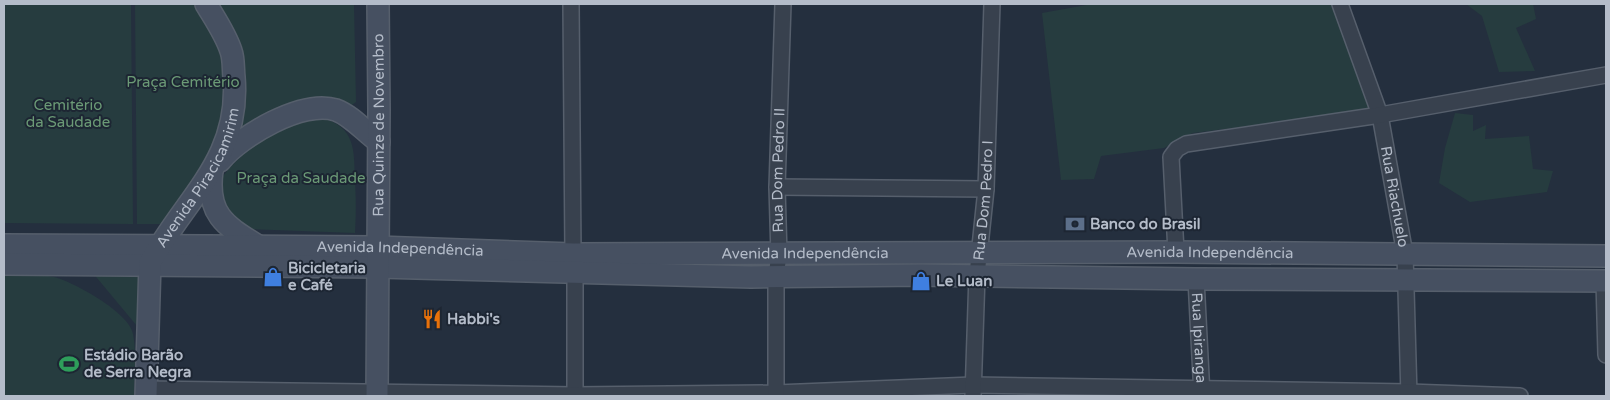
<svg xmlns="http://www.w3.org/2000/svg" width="1610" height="400" font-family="'Varela Round',sans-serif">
  <rect width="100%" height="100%" fill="#242f3e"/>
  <path fill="#263c3f" d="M4,4H131L133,224L4,223Z
    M135,4H201L218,36L230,80L220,137L169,224H137Z
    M217,4H354L356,102L348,108L242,132L238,127Z
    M1092,4H1334L1371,111L1193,133L1164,148L1101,156L1094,179L1061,180L1042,13Z
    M1466,4H1533L1536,19L1516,28L1535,71L1499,72L1482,16Z
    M1455,113L1473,115V131L1486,125L1485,139L1529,136L1533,169L1553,171L1547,192L1470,202L1439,183L1445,148Z
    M320,117C356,127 354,149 355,181C356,199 356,215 355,233L247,229C228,210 224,207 220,180C244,147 280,125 320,117Z
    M92,272L145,273L142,332Z
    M4,274C20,274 37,273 54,277C74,282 130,313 133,334C137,354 134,377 134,396H4Z"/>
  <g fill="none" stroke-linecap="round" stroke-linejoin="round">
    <defs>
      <g id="minor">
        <path d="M571,4L573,254"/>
        <path id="s1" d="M1340,4L1380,115L1405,254L1409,396"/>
        <path d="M777,187L986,189"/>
        <path d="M1176,252L1171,157L1177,149L1186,144L1380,115L1606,75"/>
        <path d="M575,273V396"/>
        <path id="s2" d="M1196,279L1202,396"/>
        <path d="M1604,281L1606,355"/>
        <path d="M146,389L575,395L776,393L973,385L1409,392L1520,396"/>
        <path id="s3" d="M776,396V276L779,255L777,187L783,4"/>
        <path id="s4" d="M973,396L977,275L986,189L992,4"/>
      </g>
      <g id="secondary">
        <path d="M220,161C240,136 303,99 336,110C352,116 365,132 379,142"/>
        <path d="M212,171C206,215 226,226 258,246"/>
        <path id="s5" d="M4,245L378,247L573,254L1176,252L1606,256"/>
        <path d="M4,264L378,267L751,277L921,275L1196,279L1606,281"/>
        <path id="s6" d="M146,396L150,263C184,199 241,160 234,77C233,69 234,59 231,51C226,35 215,19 206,4"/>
        <path id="s7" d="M377,396L379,110L378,4"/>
      </g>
    </defs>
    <use href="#minor" stroke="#565f6c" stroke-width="18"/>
    <use href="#secondary" stroke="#565f6c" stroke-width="24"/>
    <use href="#minor" stroke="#38414e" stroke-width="15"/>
    <use href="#secondary" stroke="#465061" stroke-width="21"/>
  </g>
  <defs>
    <symbol id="bank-bare" viewBox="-9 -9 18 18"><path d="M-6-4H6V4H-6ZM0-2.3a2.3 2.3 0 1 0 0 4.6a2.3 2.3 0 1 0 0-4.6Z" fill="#5c6f8a" stroke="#1d2633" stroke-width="2.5" paint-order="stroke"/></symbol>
    <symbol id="shop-bare" viewBox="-9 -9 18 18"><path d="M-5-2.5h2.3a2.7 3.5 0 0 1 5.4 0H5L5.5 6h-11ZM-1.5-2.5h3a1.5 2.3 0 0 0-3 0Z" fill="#3f7fe0" stroke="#1d2633" stroke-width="2.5" paint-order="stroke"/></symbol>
    <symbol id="restaurant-bare" viewBox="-9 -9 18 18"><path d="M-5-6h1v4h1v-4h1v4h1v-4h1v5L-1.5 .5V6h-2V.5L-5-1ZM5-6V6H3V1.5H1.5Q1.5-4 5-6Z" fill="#e8710a" stroke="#1d2633" stroke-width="2.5" paint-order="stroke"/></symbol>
    <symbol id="stadium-bare" viewBox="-9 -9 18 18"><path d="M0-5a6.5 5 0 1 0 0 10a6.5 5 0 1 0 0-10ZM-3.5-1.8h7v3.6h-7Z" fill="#2e9e5b" stroke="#1d2633" stroke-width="2.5" paint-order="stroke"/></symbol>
  </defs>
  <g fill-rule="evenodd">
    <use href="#bank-bare" x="1061" y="210" width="28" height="28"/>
    <use href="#shop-bare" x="259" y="263" width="28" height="28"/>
    <use href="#shop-bare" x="907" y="267" width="28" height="28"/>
    <use href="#restaurant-bare" x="418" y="305" width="28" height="28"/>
    <use href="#stadium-bare" x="55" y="350" width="28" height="28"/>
  </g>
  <g text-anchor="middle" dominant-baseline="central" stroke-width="4" stroke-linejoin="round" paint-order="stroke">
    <g font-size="15" fill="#6b9a76" stroke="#1d2633">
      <text x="183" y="82">Praça Cemitério</text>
      <text x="68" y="105">Cemitério<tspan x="68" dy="17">da Saudade</tspan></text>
      <text x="301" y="178">Praça da Saudade</text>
    </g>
    <g font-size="15" fill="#b4bcc9" stroke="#1d2633">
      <text stroke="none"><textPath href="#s7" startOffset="271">Rua Quinze de Novembro</textPath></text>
      <text stroke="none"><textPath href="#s3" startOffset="226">Rua Dom Pedro II</textPath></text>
      <text stroke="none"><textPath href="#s6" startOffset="232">Avenida Piracicamirim</textPath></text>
      <text stroke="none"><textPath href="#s1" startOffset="201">Rua Riachuelo</textPath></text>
      <text stroke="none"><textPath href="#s4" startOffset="196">Rua Dom Pedro I</textPath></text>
      <text stroke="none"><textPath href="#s5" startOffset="396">Avenida Independência</textPath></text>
      <text stroke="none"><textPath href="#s5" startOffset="1206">Avenida Independência</textPath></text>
      <text stroke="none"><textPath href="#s5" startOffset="801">Avenida Independência</textPath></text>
      <text stroke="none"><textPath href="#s2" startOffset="59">Rua Ipiranga</textPath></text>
    </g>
    <g font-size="15" font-weight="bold" fill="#b4bcc9" stroke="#1d2633" text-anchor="start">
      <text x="1090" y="224">Banco do Brasil</text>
      <text x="288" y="268">Bicicletaria<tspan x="288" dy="17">e Café</tspan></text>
      <text x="936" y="281">Le Luan</text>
      <text x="447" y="319">Habbi's</text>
      <text x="84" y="355">Estádio Barão<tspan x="84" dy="17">de Serra Negra</tspan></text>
    </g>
  </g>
  <rect width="1610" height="400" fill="none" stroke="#b4bcc9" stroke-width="10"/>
</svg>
